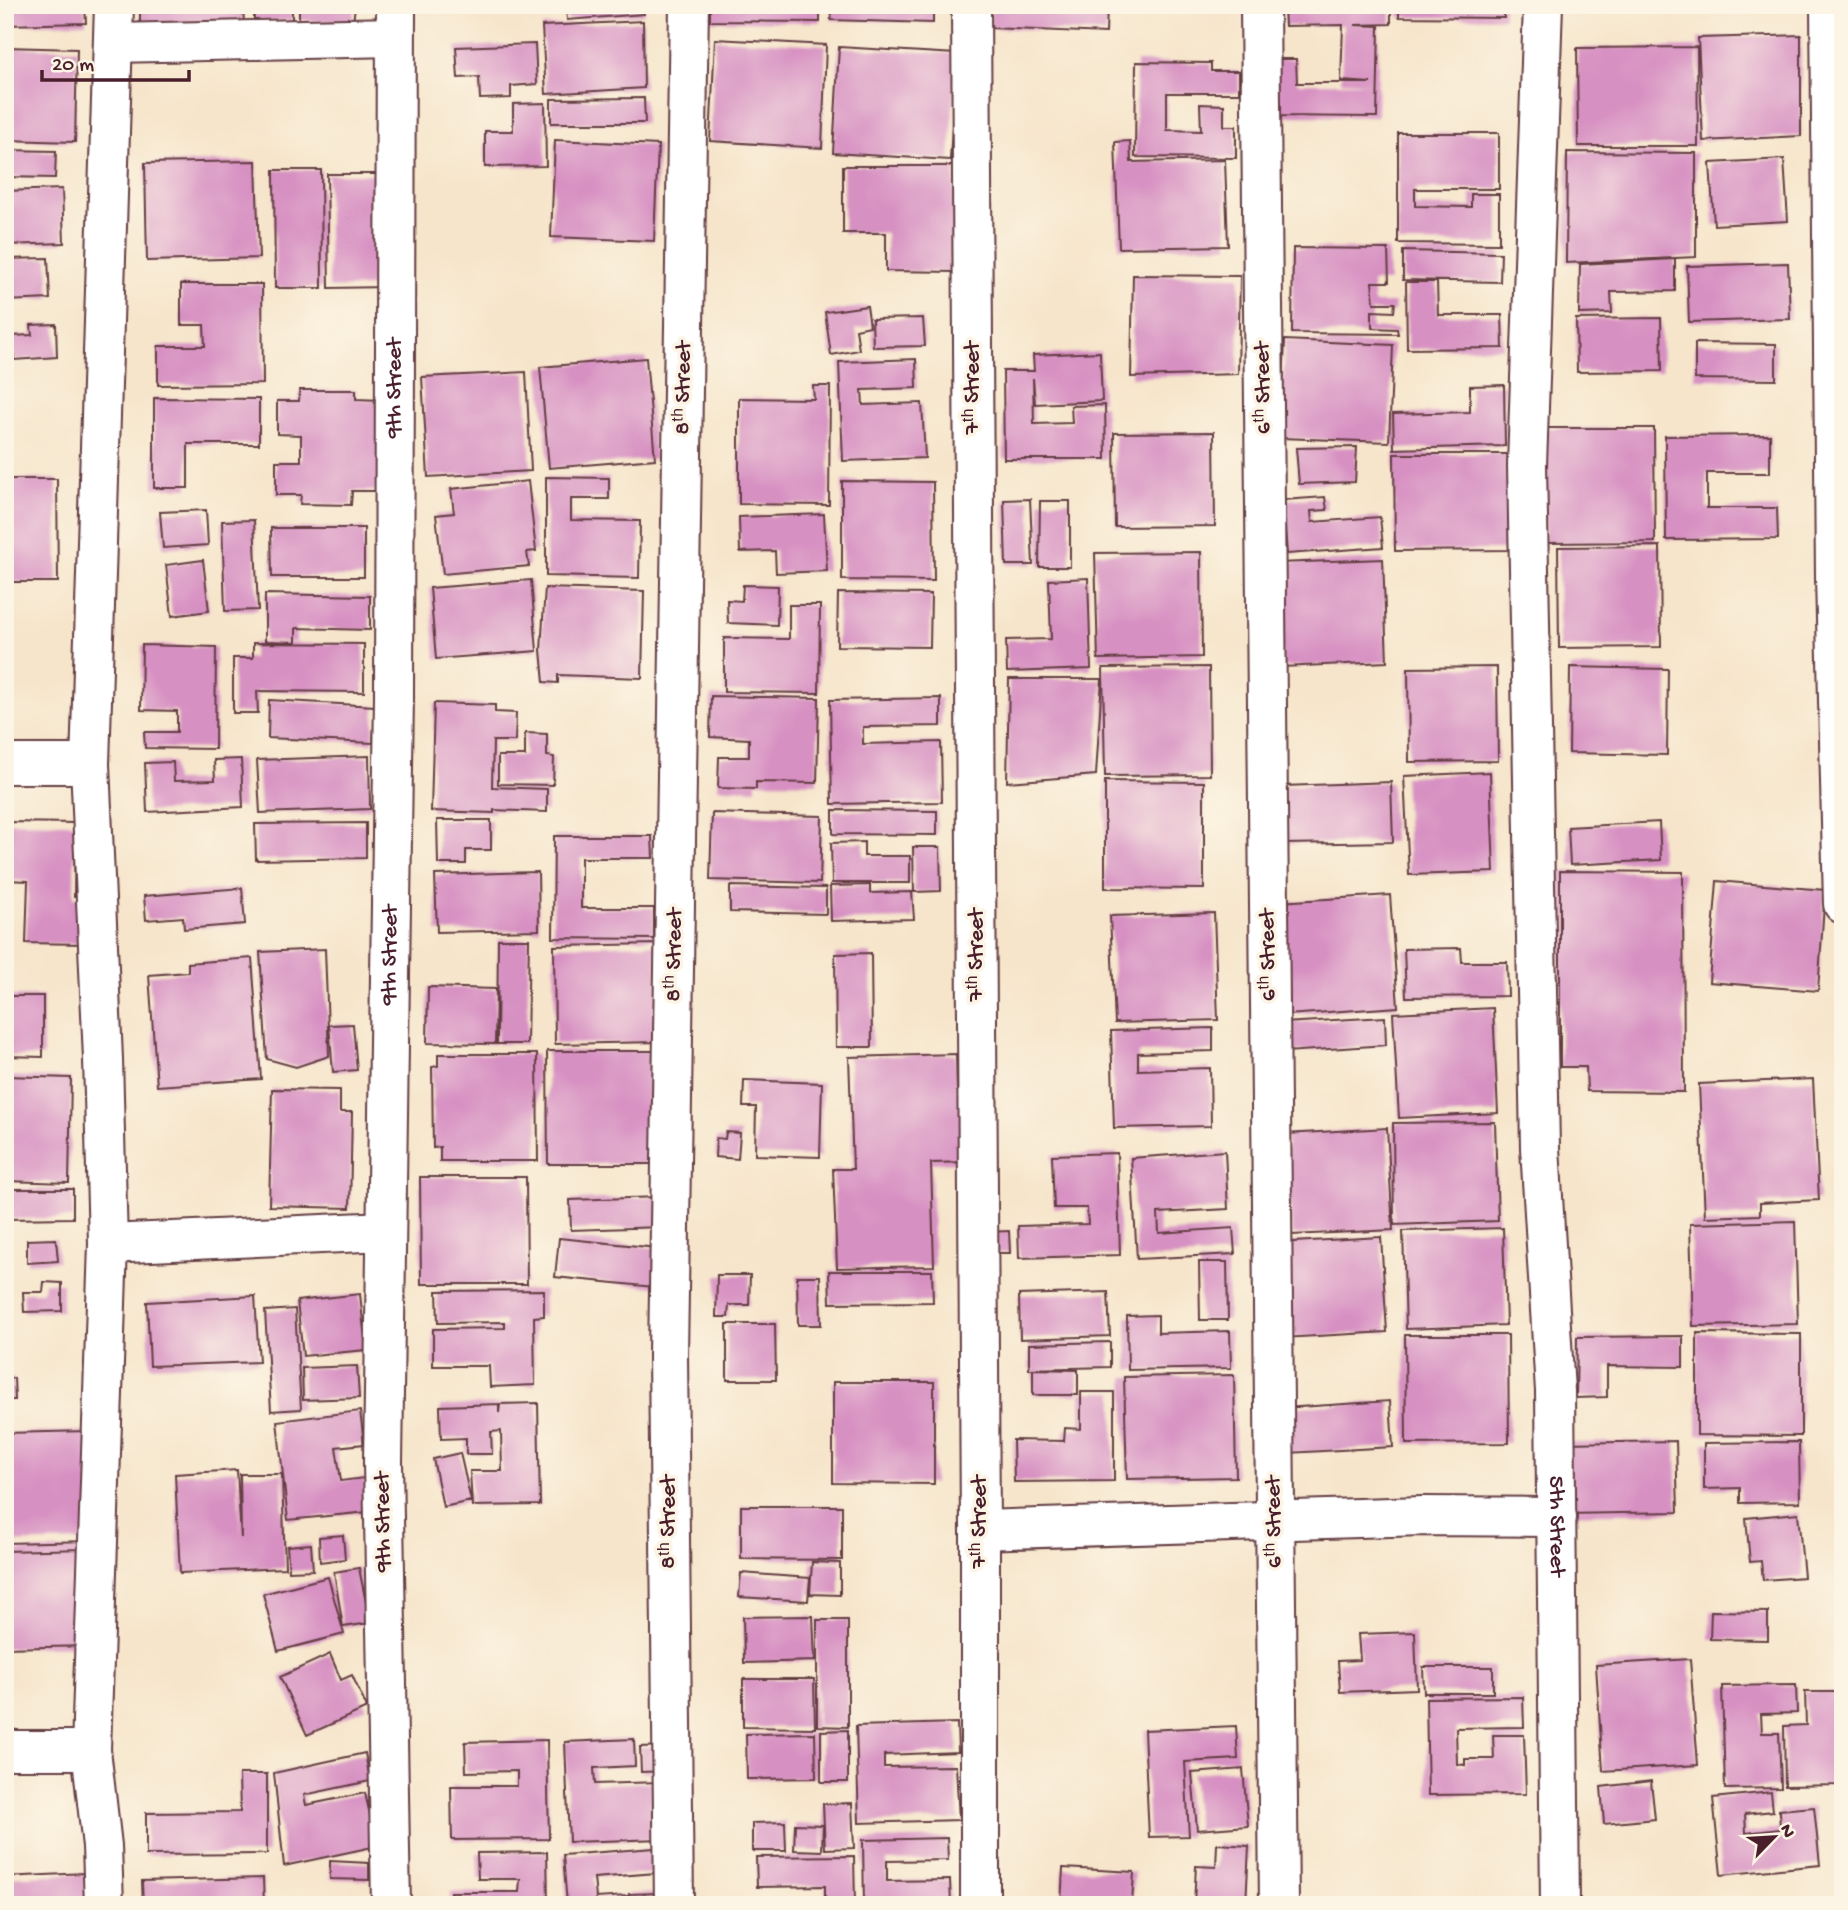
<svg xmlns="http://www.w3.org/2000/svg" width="1848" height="1910" font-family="'Gochi Hand',sans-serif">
  <rect width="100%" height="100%" fill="#fcf5e5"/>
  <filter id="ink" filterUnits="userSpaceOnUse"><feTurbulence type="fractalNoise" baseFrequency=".0143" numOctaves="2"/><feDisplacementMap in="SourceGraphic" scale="14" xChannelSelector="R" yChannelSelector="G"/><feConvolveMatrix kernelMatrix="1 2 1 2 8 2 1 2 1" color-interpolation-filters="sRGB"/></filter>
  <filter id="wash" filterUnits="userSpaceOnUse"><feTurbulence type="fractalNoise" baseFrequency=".00686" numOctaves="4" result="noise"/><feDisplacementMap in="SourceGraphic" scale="28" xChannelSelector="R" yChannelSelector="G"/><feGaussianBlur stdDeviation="1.57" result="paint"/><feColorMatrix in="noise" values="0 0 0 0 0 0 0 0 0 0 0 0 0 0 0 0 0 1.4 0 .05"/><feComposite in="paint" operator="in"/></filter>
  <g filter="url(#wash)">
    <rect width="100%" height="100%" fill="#f6e5cb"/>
    <g id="blocks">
      <path fill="#d790c2" d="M5,5H85L86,23L5,25Z
        M140,5H243L244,25L140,26Z
        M254,5H292V21H254Z
        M299,5H355L353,24L299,20Z
        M566,5H643L644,14L567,20Z
        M710,5H820V22L710,21Z
        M831,5H933V23L831,20Z
        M991,5H1107L1106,33L990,28Z
        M1284,5H1391V24L1355,25L1379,26L1377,117L1271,116V59H1296L1297,83H1371L1341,81L1343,25L1285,26Z
        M1399,5H1504V18L1399,17Z
        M1587,5H1669V10L1587,7Z
        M643,21L644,88L546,94L542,26Z
        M1801,35V136L1703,141L1698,38Z
        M715,39L826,45L822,148L710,141Z
        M535,44L537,84L511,86V98L480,99L479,77L458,78L456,47Z
        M5,47L77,49L75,142L5,140Z
        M839,47L956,54L950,160L833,153Z
        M1697,47L1698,146H1578L1577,48Z
        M1136,62L1211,63V71H1239V93H1167V130L1201,131L1200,104L1224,105V126H1236V158L1135,157Z
        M644,98L645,123H551V99Z
        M545,103L546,166L485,167V131H513V104Z
        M1398,133H1499V189H1415V206L1471,207V194H1499V244L1398,243Z
        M555,140L658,145L654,241L551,237Z
        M1130,141L1131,162L1225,160L1228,246L1119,248L1115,142Z
        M5,150L56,151L55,178L5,177Z
        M1567,152L1696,153V257L1566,263Z
        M1784,159L1788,221L1714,225L1710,163Z
        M256,161L259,258L147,261L145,163Z
        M843,166H955V272L886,271V233H843Z
        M274,170H321L322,288H275Z
        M327,174H385L387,287L329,288Z
        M62,189L64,243L5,245V191Z
        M1293,248L1388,249L1389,282H1372L1374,303H1395L1394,312L1372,311V328L1397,329L1398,334L1292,333Z
        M1403,251L1501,253L1500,282L1403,280Z
        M48,258L50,299L5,301V259Z
        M1675,259V291L1611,292L1612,313L1579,314L1580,264Z
        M1788,263L1790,319L1689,322L1687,266Z
        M1133,275L1240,276L1238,374L1131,377Z
        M1406,282H1437L1438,315H1502L1503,348L1407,349Z
        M181,284H262L263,384L158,385V346H205L204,325H181Z
        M867,306L870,326L856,329L859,350L831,355L825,312Z
        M923,318L925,346L873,347L872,319Z
        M1661,318L1662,371L1577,372L1576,319Z
        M56,324L57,357L14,360L12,336L32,335L31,325Z
        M1285,340L1393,345L1389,442L1281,438Z
        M1695,343L1776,344V380L1695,379Z
        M1100,352L1102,401L1035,404L1033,378L1034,424L1072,423L1071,406L1105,405L1106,459H1004L1003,371H1034L1033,355Z
        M646,358L655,459L549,468L540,367Z
        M916,359L917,388L862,390L863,405L922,403L925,458L843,461L839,362Z
        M526,372L531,471L428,477L422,377Z
        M1504,385L1505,446L1394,449L1393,414L1470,412V386Z
        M813,386H830L829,505L739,504V398L814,399Z
        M300,390H356V399L381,400V491H352L351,505L300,504L301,495H276V461H301V435L277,434V401H299Z
        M154,398L259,399V444H188V488H154Z
        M1544,428H1654L1655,542L1545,543Z
        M1214,432L1215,526L1115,527L1114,433Z
        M1770,435V473H1707V508H1777L1778,539L1666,540L1665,436Z
        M1357,447L1355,482L1299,484L1296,448Z
        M1394,454H1508L1509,550L1395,551Z
        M546,477L609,478V499H571V520L640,521L639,578L546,576Z
        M5,479H57L58,582H5Z
        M528,481L536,551L527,552L529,566L443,574L436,515L454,513L451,489Z
        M842,481L933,482L934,581L842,580Z
        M1325,497L1327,510L1311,511L1312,522L1380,517L1383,547L1287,554L1283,500Z
        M1030,499L1033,565H1006L1004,500Z
        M1040,501H1070V567H1039Z
        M206,510L208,545L163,548L160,512Z
        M824,514L827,571L776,573L775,551L740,552L739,517Z
        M254,520L258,610L225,611L222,521Z
        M271,528H364V577H272Z
        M1660,546L1661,647L1559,648L1558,547Z
        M1201,552L1202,657L1098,659L1095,553Z
        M1383,559L1387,662L1282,667L1278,563Z
        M203,560L209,611L172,616L166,565Z
        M1088,578L1091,669L1007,672L1006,640L1051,639L1049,580Z
        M531,580L537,651L436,659L430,588Z
        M743,585L778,586L777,625L728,623L727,600L742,601Z
        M545,588L644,591L642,678L558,675V683L544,682L541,650Z
        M838,593L931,594L930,647L837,646Z
        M265,594L370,596V630L296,628V642L265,641Z
        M789,605H820L819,693L724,692V638L789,639Z
        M253,643L364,644V692L257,691L258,713H233V658H253Z
        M142,645L216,647L215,749L145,748L144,732H177V711L141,710Z
        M1209,667L1210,775L1105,776L1103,668Z
        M1497,667L1498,761L1409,762L1408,668Z
        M1570,667L1668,669L1667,755L1569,753Z
        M1009,679H1102L1096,775L1007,782Z
        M711,696L819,698L817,783L756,782V789L718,788L719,757H749V739L710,737Z
        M941,698V726L863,727V744L941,742L942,802L832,804L830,700Z
        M269,700L375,706L373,743L268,738Z
        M434,703L495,705V712L516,713L515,741H493L492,787L547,789V812L494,810V813L431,811Z
        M525,733L547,734V756L554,757L553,785L498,784V756H525Z
        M369,756L370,809L260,813L257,760Z
        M241,759L243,807L147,812L145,763L173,762L174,781L215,780L214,760Z
        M1490,772L1494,872L1409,875L1404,776Z
        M1105,781L1204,782V889L1105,888Z
        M1391,782L1393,842L1285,844L1284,786Z
        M833,810L937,811V835L833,834Z
        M712,813L822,816L820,883L710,880Z
        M437,820H491V850H466V864H438Z
        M5,822L75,823L74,897H84L83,944L26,943L28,881L5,880Z
        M1659,822L1661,860L1570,865L1568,827Z
        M366,823V858L256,860L255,824Z
        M554,836H652L653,858H581V908H654V939L553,938Z
        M864,842V856H910V883H832L831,843Z
        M913,847H940L941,891L914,892Z
        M1560,871L1683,872L1684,1092L1587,1091L1586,1067H1560Z
        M538,872L539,930L437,932L435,875Z
        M1717,881L1825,890L1818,991L1709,982Z
        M870,885V893L912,892L914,919L831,921L830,886Z
        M730,886L826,888V914L730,912Z
        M242,888L245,924L184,929L183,917L146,920L144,896Z
        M1390,895L1398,1007L1287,1015L1279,902Z
        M1214,913L1218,1020L1115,1023L1110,916Z
        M498,939H529L527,1044H497Z
        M657,944L659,1042L555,1044L554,946Z
        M1461,948L1462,962H1507L1508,996L1406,997L1404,949Z
        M325,949L329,1056L296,1067L267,1059L260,952Z
        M871,953L872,1047H836L835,954Z
        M252,958L261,1079L157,1086L149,975L188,972V963Z
        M428,987L496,989L495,1044L427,1043Z
        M5,996H43V1057L5,1056Z
        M1493,1008L1498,1113L1399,1118L1393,1013Z
        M1385,1017L1386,1045L1286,1052L1284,1023Z
        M353,1024L357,1070L333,1072L329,1025Z
        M1213,1028V1051L1138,1053V1070L1210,1068L1211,1126L1114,1128L1111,1031Z
        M547,1051H666L667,1164H548Z
        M438,1054H537L538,1161H440V1147L433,1148L432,1067L438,1066Z
        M956,1054L957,1091H968L970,1162L931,1163L934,1266L837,1268L833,1169H853L849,1057Z
        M5,1076L71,1078L69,1183L5,1181Z
        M1813,1079L1819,1200L1760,1203V1215L1705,1217L1699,1084Z
        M744,1080L822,1083L820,1157L755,1155L756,1107H743Z
        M272,1089L340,1090V1112H352L350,1208L269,1206Z
        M1495,1122L1498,1221L1394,1225L1393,1123Z
        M1387,1128L1393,1230L1292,1235L1286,1134Z
        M726,1132L740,1133L738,1159L715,1157L716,1138L725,1139Z
        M1225,1151L1228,1209L1158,1213L1159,1233L1233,1228L1235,1254L1137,1259L1131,1158Z
        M1117,1153L1120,1255L1019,1258L1018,1226L1088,1224L1087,1208H1054L1052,1155Z
        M420,1177H526L527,1284H421Z
        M5,1189H73V1218L5,1219Z
        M659,1197L661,1227L571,1230L570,1200Z
        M1795,1221L1798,1324L1693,1326L1690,1224Z
        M1503,1228L1506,1325L1406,1329L1403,1231Z
        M1009,1231L1010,1253H987V1232Z
        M1381,1237L1387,1332L1282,1338L1276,1243Z
        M559,1238L667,1249L664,1288L555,1277Z
        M56,1239L58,1261L27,1263V1240Z
        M1199,1262H1227L1228,1320H1200Z
        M829,1271H932L933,1302L830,1303Z
        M717,1275H750L749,1305H729L728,1317H716Z
        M797,1276H820L821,1325H798Z
        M44,1282L62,1283V1311L24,1312L23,1292H43Z
        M544,1290V1316L534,1317L535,1385L490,1387L489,1366H433V1329L505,1328V1322L438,1323L437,1291Z
        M1108,1292L1110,1336L1020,1339L1019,1295Z
        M360,1294L366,1350L303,1356L297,1301Z
        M255,1296L259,1362L150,1366L147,1302Z
        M295,1309L301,1409L271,1411L265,1311Z
        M1158,1315V1333L1230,1331L1231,1368L1128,1370L1127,1316Z
        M727,1324H775L776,1380H727Z
        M1697,1333L1801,1334V1436L1697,1435Z
        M1405,1335H1508L1509,1443L1406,1444Z
        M1683,1336V1367L1607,1366V1397L1576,1398L1577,1337Z
        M1110,1342V1367L1029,1369V1344Z
        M357,1366L359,1398L303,1400L302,1368Z
        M1033,1369L1078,1370V1395H1033Z
        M1234,1375L1236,1477L1127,1479L1124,1377Z
        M5,1378H14L15,1400H5Z
        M833,1382H934V1484L833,1483Z
        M1081,1392H1114V1481L1014,1482L1013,1440L1064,1441L1065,1428L1081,1429Z
        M1390,1401L1393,1447L1288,1453L1284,1408Z
        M538,1403L540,1505L472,1506L470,1471H502L501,1431L491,1432L492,1454H466V1438L441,1439L440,1406L499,1404V1413L500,1404Z
        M360,1411L364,1444L336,1447L341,1481L364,1478L368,1512L288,1520L277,1421Z
        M89,1431L92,1541L5,1543V1433Z
        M1676,1441L1678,1512L1565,1514L1564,1443Z
        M1799,1442L1800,1502L1740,1503V1488L1704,1489V1443Z
        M460,1453L471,1501L443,1507L433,1459Z
        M237,1470L241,1538L240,1474H282L285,1568L180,1573L175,1474Z
        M741,1506H842V1560L741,1559Z
        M1798,1513L1804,1577L1763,1580L1761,1561L1750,1562L1746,1518Z
        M343,1535L345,1559L320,1562L319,1537Z
        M311,1544L313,1570L289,1571L287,1546Z
        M84,1549L87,1646L5,1648V1551Z
        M812,1562L840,1563V1595L810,1594Z
        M359,1568L370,1623L343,1627L334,1572Z
        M741,1573L810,1578L808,1601L739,1597Z
        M328,1577L344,1634L278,1651L263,1594Z
        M1711,1611L1768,1612V1640L1710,1639Z
        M813,1616L815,1661L744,1663L743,1617Z
        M817,1620H848V1727L817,1726Z
        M1415,1632L1417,1689L1340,1692L1338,1661L1360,1660L1358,1634Z
        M330,1654L341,1680L352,1675L367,1708L307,1735L280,1677Z
        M1690,1659L1698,1765L1603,1771L1596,1665Z
        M1423,1667H1493V1693H1424Z
        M743,1679H814L815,1728L743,1727Z
        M1796,1685L1797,1713L1761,1714L1762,1733H1779L1781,1788L1725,1789L1722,1686Z
        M1805,1692H1837L1840,1785L1785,1786L1784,1726L1806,1725Z
        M1523,1697L1524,1727L1456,1728L1457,1764L1465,1765V1759H1494L1493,1735H1524L1526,1794L1428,1795L1426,1698Z
        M957,1723L958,1752L884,1755V1767L956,1766L959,1820L859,1823L856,1726Z
        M1236,1726L1238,1759L1185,1762L1189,1836L1149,1837L1144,1730Z
        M848,1730V1782H821V1731Z
        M815,1733L816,1778L747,1779L746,1734Z
        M634,1739L635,1766L594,1768L595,1784L661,1782L663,1839L569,1842L565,1742Z
        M547,1740L549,1839L452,1840L451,1786H517V1771L466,1772L465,1742Z
        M667,1746L668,1771L641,1772L640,1747Z
        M365,1753L370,1781L304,1795L306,1805L365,1793L377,1846L284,1866L274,1773Z
        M1243,1769L1248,1826L1197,1830L1192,1773Z
        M239,1774H267V1854L146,1855V1813L240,1812Z
        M1651,1781L1655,1819L1604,1824L1601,1787Z
        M1771,1792L1773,1811L1745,1814L1746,1833L1780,1829L1779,1810L1814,1807L1820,1865L1721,1875L1713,1798Z
        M852,1803L854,1848L825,1849L823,1804Z
        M785,1822L786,1851H752V1823Z
        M795,1824L823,1825L822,1851L794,1850Z
        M947,1838L948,1860L887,1861V1881L950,1880L951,1905H864L863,1840Z
        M1217,1844L1249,1846L1246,1905H1194L1196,1866L1216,1867Z
        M654,1848L656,1873L594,1878L596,1898L627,1896L628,1905H567L563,1855Z
        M547,1852L548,1905H450V1892H519L520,1879H478L477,1853Z
        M854,1856L855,1905H825V1886L757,1887L756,1857Z
        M330,1861L369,1863V1880L330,1879Z
        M1063,1868L1134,1872L1132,1905H1061Z
        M85,1873L87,1905H5V1877Z
        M263,1878L264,1905H143L142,1881Z
        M659,1893L660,1905H630L629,1894Z"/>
    </g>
  </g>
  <g filter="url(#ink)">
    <use href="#blocks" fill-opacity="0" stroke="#643d43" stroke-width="2"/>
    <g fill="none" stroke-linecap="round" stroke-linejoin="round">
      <defs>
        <g id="street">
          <path d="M971,5L980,1530V1905"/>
          <path d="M1260,5L1279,1905"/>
          <path id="s1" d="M1543,5L1527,465L1540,1148L1555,1391L1560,1905"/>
          <path d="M1830,5L1835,577L1843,904"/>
          <path d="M114,43L395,37"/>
          <path d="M5,764H90"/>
          <path d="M108,1244L386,1231"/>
          <path d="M980,1530L1423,1516L1557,1517"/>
          <path d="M5,1747L12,1750H91"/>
          <path d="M104,1905L102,1846L91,1750L108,1244L103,1059L90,764L114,5"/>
          <path id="s2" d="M391,1905L383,1462L394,696L396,5"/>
          <path d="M674,1905L668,1355L689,5"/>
        </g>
      </defs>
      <use href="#street" stroke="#643d43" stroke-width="42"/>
      <use href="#street" stroke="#fff" stroke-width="38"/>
    </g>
  </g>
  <g text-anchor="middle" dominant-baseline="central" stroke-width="7" stroke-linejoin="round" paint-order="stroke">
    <g font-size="23" fill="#4a1f2b" stroke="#fcf5e5">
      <text stroke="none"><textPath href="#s2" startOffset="1517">9th Street</textPath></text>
      <text transform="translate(684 388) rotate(-89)">8ᵗʰ Street</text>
      <text transform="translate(973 388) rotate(-90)">7ᵗʰ Street</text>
      <text transform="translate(1264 388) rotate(-91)">6ᵗʰ Street</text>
      <text stroke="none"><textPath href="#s2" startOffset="950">9th Street</textPath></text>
      <text transform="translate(675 955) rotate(-89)">8ᵗʰ Street</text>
      <text transform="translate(977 955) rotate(-90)">7ᵗʰ Street</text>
      <text transform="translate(1269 955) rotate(-91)">6ᵗʰ Street</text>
      <text transform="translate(384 1522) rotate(-91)">9th Street</text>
      <text transform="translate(669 1522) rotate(-90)">8ᵗʰ Street</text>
      <text transform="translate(980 1522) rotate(-90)">7ᵗʰ Street</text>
      <text transform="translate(1275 1522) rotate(-91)">6ᵗʰ Street</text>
      <text stroke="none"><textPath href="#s1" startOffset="1522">5th Street</textPath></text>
    </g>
  </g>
  <rect width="1848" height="1910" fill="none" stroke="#fcf5e5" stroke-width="28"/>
  <g transform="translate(1774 1837) rotate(65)" stroke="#fcf5e5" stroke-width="5" paint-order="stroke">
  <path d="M0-5L12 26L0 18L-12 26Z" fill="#4a1f2b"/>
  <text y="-10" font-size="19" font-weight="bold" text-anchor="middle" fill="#4a1f2b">N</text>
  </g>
  <path d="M42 70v10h147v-10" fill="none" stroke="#4a1f2b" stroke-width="3.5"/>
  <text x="52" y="70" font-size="21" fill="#4a1f2b" stroke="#fcf5e5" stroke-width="5" paint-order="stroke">20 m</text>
</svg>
